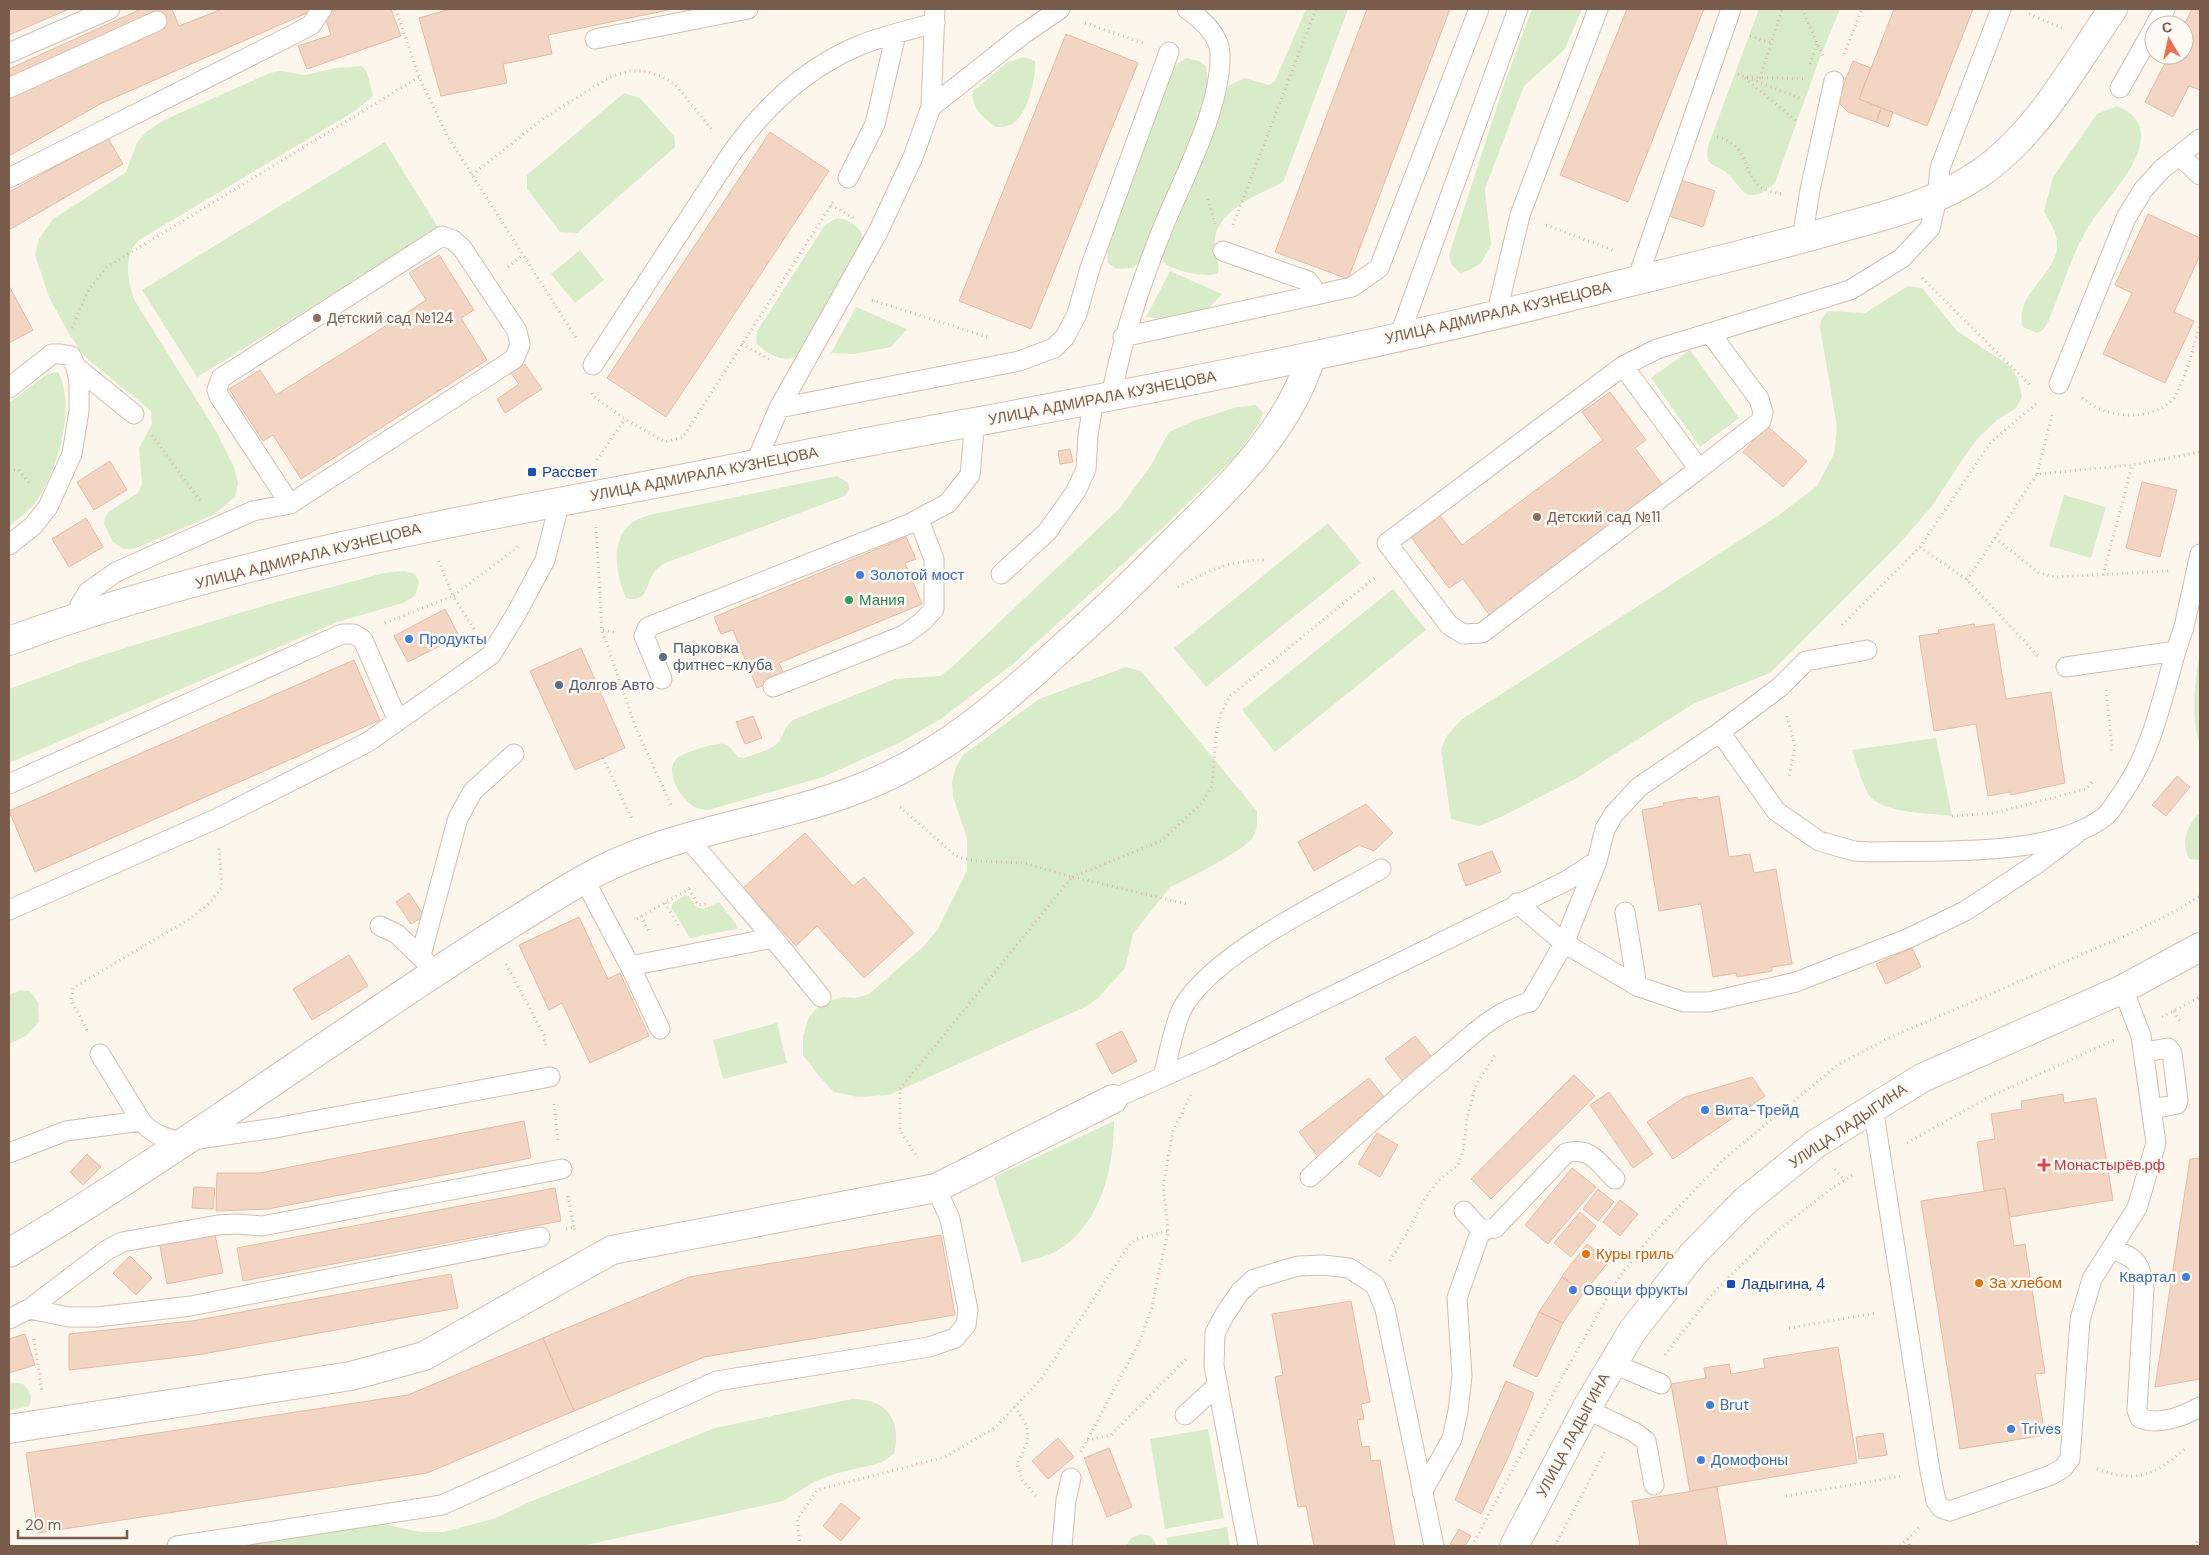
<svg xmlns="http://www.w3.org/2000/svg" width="2209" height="1555" font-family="'DM Sans',sans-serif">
  <rect width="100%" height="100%" fill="#fdf6ec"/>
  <path fill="#d8ecc9" d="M1306,9H1348L1284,180L1280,184C1257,195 1220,209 1215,238C1213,250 1221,261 1218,273C1209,279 1169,270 1164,262C1162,259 1163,256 1163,254L1228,86L1244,78L1269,85L1275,81Z
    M1532,9H1582L1565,49L1524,86L1485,189L1491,245L1481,263L1470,270L1460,273L1451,264L1449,255L1505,82Z
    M1759,9H1840L1819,60L1775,183C1744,209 1745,188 1725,172C1712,162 1705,167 1708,146Z
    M1024,57L1035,61C1036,78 1028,115 1012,124C1008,127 1001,127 996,127C984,119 970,107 973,91L1008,62Z
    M1186,58L1199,61L1206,66L1209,89L1188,148L1142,259L1133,268L1117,269L1108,263L1107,248L1173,67Z
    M362,66L367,72L373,96L355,111L139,240C123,256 127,281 135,301L216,431L234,467L238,483L235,497L213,515L134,549H124L113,542L104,524L105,518L108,512L138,493L142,485L139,448L152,424L151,411L84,356L68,332L49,297L35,255L39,239L53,219L126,172L137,143L146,132L164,120L270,73L280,71L305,75L336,68Z
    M624,93L640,98L674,136L675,147L577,233L560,232L527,189V175Z
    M2117,106C2176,131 2111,192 2092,221C2087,228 2083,237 2079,244C2067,269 2059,297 2048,322L2043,330L2037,333L2023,327C2013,293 2058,275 2057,244C2057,232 2049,221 2044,211L2053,177L2097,114Z
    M385,142L439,229L197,377L142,290Z
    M837,218C850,220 860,226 864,239L800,355C784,364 768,355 756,343L757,331L825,225Z
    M580,250L604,280L575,303L551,274Z
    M1170,271L1222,294L1205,312L1173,320L1146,317Z
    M1908,286L1922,288L1957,331L2010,366L2018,379L2022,397L2016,408L1997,420L1978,438L1962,460L1932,506L1900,543L1770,673L1693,704L1577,778L1503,816L1479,826L1451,819L1441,750L1446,737L1461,720L1779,515L1817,486L1834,454L1837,427L1820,327L1821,320L1828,311L1865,313Z
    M856,307L907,329L891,347L855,354L831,353Z
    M1690,350L1739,418L1700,447L1651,378Z
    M58,372C76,404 59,467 39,497C31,509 20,518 9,526V403L47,374Z
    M1256,405L1263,413L1259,424L1236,456L1160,530L1014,663L941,719L899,743L823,777L708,810C701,809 695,808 690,804C679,795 665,771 676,759C682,753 716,742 724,744C731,746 734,752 738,757L744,758C754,754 774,750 780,740C785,731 785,726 793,720L895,679L940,676L951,668L1120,508L1151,465L1169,432L1193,421L1237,407Z
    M837,476L848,483L849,489L845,496L665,563C660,566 656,569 653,574C645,587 648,603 626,598C617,578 610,544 628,526C633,521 641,518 649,515Z
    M2064,495L2106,507L2091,558L2049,546Z
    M1328,523L1361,563L1206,687L1174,648Z
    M404,571L415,574L419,582L415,596L403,603L337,622L9,763V689L99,656L276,602L384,573Z
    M1393,589L1426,630L1275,752L1242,710Z
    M2200,648V744C2189,713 2196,680 2200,648Z
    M1126,667L1141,671L1257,811C1257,820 1258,829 1253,837C1246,850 1186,880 1170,887L1133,934L1125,968L1098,998L1085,1007L889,1095L858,1097L834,1092L818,1075L803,1055V1035L809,1017L817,1008L828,1001L843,997L856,998L869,994L924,946L938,929L967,871V838L953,797L952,782L956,767L963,755L1039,699Z
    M1936,738L1952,816C1930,813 1881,814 1868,794C1861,781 1857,764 1852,750Z
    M2200,812V860L2189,859C2180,840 2187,827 2200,812Z
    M685,895L689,896L696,907L703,909L719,902L736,924L737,929L690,938L671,907L673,903Z
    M20,990L30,991L38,1002L39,1022L26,1036L9,1044V995Z
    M777,1023L787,1063L723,1079L713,1040Z
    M1114,1121C1114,1169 1100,1227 1055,1252C1046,1257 1033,1259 1022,1263L994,1177Z
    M9,1382L23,1384C30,1391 33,1396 29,1406L9,1411Z
    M852,1399C887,1399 902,1419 894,1454L880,1463L834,1474L816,1481L783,1501L582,1546H231L383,1524L420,1532H444L496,1518L527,1503L715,1428Z
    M1208,1429L1224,1518L1165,1529L1150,1439Z
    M1227,1527L1230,1546H1168L1166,1538Z
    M1141,1534L1151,1536L1157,1546H1126L1131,1538Z"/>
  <path fill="#f3d5c3" stroke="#e6bba3" d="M9,9H69L9,35Z
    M141,9H172L179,26L222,9H316L100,104L9,156V69Z
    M339,9H391L401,36L307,69L298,46L331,35L324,14Z
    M450,9H673L548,35L552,54L503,64L507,83L441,96L419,18Z
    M1367,9H1450L1348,279L1275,252Z
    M1627,9H1704L1628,202L1560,175Z
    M1894,9H1973L1927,126L1859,99Z
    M2192,9H2200V90L2189,86L2173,117L2145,102L2169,55H2184V25Z
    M1066,34L1138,63L1031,329L959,301Z
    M1853,61L1871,68L1859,99L1881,108L1876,122L1848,112L1840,104L1841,91Z
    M1881,108L1893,112L1888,127L1876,122Z
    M770,132L829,171L666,417L607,378Z
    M108,138L123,164L9,230V192Z
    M1681,180L1715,191L1703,227L1669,216Z
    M2148,214L2200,238V255L2174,312L2194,321L2165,383L2103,354L2132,293L2115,285Z
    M439,255L474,310L461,318L487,360L301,479L273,435L263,441L229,389L260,370L276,395L408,312L426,300L409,273Z
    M9,286L33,330L9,343Z
    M525,364L542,389L505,413L497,399L519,384L511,373Z
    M1610,392L1646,440L1635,448L1664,487L1490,616L1463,579L1449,588L1410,536L1439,514L1462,545L1603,440L1582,412Z
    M1767,426L1807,461L1783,487L1743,452Z
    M1070,449L1073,462L1060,464L1058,451Z
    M110,461L127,490L94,510L77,482Z
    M2142,482L2177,490L2160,557L2126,548Z
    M86,518L103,547L69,567L52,539Z
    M906,537L916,559L905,563L922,604L779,663L785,676L757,688L733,630L721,634L714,617Z
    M445,609L459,636L408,662L394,636Z
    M1974,624L1975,627L1994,624L2006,699L2051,692L2065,783L2011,795L2010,792L1988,796L1976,724L1934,731L1919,636L1939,633L1938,630Z
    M581,648L625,748L575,770L530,671Z
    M354,660L380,720L35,872L9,811Z
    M753,716L762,738L745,744L736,722Z
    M2177,776L2190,787L2166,816L2152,805Z
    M1719,796L1729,857L1750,854L1754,873L1776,869L1792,964L1772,967V971L1737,977L1736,973L1713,977L1701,904L1659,911L1642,810L1664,806L1663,803L1697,797L1698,800Z
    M1366,804L1393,833L1374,851L1359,845L1314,871L1298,842Z
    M805,833L853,886L864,877L914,933L864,978L817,926L796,946L743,888Z
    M1492,851L1501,872L1466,886L1458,864Z
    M409,893L424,916L411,924L396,902Z
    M579,917L608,979L620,973L649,1036L590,1063L562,1003L549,1010L519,945Z
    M1912,948L1921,967L1886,984L1876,964Z
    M349,955L368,986L312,1020L293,989Z
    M1122,1031L1137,1061L1112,1074L1096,1044Z
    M1415,1036L1435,1061L1405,1084L1385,1059Z
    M1574,1075L1595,1096L1491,1199L1471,1179Z
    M1752,1077L1765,1096L1673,1159L1647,1122L1685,1097Z
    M1369,1078L1389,1103L1318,1157L1299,1132Z
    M1609,1092L1653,1154L1633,1168L1590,1105Z
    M2063,1094L2064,1103L2096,1098L2113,1200L2010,1217L2005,1188L1984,1191L1977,1142L1995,1139L1991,1114L2022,1109L2021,1101Z
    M524,1121L531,1158L268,1209L216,1211L217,1173H260Z
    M1377,1133L1398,1145L1380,1177L1358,1164Z
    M87,1154L101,1167L83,1185L70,1172Z
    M2200,1158V1379L2155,1387L2190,1159Z
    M1572,1168L1596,1187L1548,1244L1525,1225Z
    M194,1187L215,1188L213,1209L192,1208Z
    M555,1188L561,1221L243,1281L237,1248Z
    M2005,1188L2014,1246L2025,1244L2045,1373L2035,1374L2045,1435L1960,1449L1921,1201Z
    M1598,1189L1614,1202L1598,1221L1583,1209Z
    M1620,1200L1638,1214L1620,1236L1603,1222Z
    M1580,1212L1596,1226L1571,1257L1554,1243Z
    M214,1230L223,1273L167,1284L159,1241Z
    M941,1235L955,1315L704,1357L574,1411L543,1338L689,1277Z
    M1587,1244L1609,1261L1584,1293L1562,1276Z
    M130,1256L152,1278L136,1295L113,1273Z
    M451,1274L458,1308L197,1355L69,1370V1334L192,1321Z
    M1562,1277L1583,1294L1563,1323L1539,1312Z
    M1351,1301L1370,1402L1361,1404L1364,1419L1357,1420L1362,1447L1369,1446L1371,1461L1380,1460L1395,1546H1314L1306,1506L1298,1507L1275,1377L1283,1375L1272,1314Z
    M1539,1312L1563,1323L1537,1377L1513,1366Z
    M25,1334L35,1365L9,1373V1339Z
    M543,1338L574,1411L427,1473L38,1533L26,1453L408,1395Z
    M1838,1347L1857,1463L1690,1491L1671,1384L1706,1378L1704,1368L1729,1364L1731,1374L1765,1368L1763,1359Z
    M1506,1381L1534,1393L1508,1458L1481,1514L1455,1500Z
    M1883,1433L1887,1455L1859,1459L1856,1437Z
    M1058,1438L1074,1457L1048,1479L1032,1461Z
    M1109,1448L1132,1507L1107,1517L1084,1458Z
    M1717,1487L1727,1546H1640L1632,1501Z
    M841,1503L860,1518L841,1541L823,1526Z
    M1459,1529L1471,1536L1465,1546H1454L1450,1544Z"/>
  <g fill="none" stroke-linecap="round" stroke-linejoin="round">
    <defs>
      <path id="lane" d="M2155,25L2165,9
        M595,39L748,9
        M9,53L110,9
        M9,88L157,21
        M2120,88L2154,28
        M931,107L1022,35L1060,9
        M2180,156L2200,175
        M9,178L294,34L311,25L322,9
        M848,178L875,124L896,34
        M1802,239L1810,190L1834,81
        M1223,251L1308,281L1312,286L1313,295
        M1637,280L1731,9
        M1496,316L1520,215L1598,9
        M1123,337L1352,287L1379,268L1479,9
        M1399,337L1518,9
        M593,365L731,154C764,107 804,69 858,46C882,36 909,30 935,23
        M1623,366L1699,469L1482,633L1463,634L1449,625L1387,543L1623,366L1657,349L1850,290L1902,258L1930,228L1937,198L1940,168L2001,9
        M76,367L134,414
        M2059,384L2126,218L2143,190L2162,169L2200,139
        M9,388L52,354H61L71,356L76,367L79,382V411L72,454L48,507L33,526L9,545
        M1111,397C1122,339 1140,285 1162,230C1182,180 1222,107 1220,53C1219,34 1201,19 1187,9
        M779,408L1019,361L1054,348L1065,337L1077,314L1090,268L1169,52
        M755,464L779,408L878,232L913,157L931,107L935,9
        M1699,469L1761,421L1763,412L1759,399L1710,333
        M1001,574L1047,532L1076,491L1086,469L1088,435L1094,400
        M77,616L80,605L88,592L116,572L253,511L290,504L514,359L520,345L517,331L462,248L453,240L442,236L221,378L217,390L219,396L290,504
        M2066,667L2176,651L2184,627L2200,554
        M662,679L644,636L648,627L909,524L948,503L970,475L975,421
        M773,687L904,635L922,622L934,609V559L919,520
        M1720,732L1776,811L1819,841L1854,851L1870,852C1936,850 2051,858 2104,817C2110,813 2114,805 2118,799C2151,756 2161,702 2176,651
        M9,784L342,634H354L363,640L398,721
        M584,879L630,966L773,938L687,837
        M1517,903L1564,943L1637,986L1684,1002H1709L1796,982L1909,938L1965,911L2038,863L2076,834
        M9,910L218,818L368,742L491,655L516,614L545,560L560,501
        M1625,912L1637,986
        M380,926L397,934L426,962
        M773,938L821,997
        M421,955L458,818L473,791L514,754
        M630,966L660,1029
        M2145,1052L2168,1048L2172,1053L2178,1100L2177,1104L2153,1109
        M100,1054L141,1121
        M1163,1077C1168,1058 1174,1023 1183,1007C1214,953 1325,901 1381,869
        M1113,1099L1212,1055L1566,881L1597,861L1605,829L1614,814L1639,787L1720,732L1780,687L1806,661L1867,650
        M1873,1107L1930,1471L1936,1501L1941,1508L1950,1511L2051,1475L2063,1468L2070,1459L2080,1320L2092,1279L2137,1208L2156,1143L2141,1036L2123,989
        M9,1153L66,1131L141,1121C153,1135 167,1140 185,1141L275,1128L550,1077
        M1310,1177C1354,1137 1398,1096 1445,1058C1471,1036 1496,1010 1530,1002L1564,943L1597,861
        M1464,1211L1481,1230L1495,1228L1566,1153C1591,1146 1598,1163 1615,1179
        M2112,1250C2136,1256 2141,1264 2144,1289L2137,1410L2140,1418C2158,1426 2184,1416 2200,1407
        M29,1309L69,1317H97L191,1306L540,1237
        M9,1319L29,1309L107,1250L122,1242L218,1225L236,1224L262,1226L562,1169
        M1612,1363L1661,1384
        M1586,1409L1634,1432L1646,1441L1654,1485
        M1185,1415L1218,1385
        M1422,1492L1452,1439L1458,1411L1462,1376L1457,1298L1481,1230
        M177,1546L442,1505L717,1381L929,1347L955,1338L966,1325L968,1310L950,1219L936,1188
        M1062,1546L1066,1500L1071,1478
        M1248,1546L1214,1366L1215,1333L1225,1314L1240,1292L1254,1279L1298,1266L1323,1265L1349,1268L1375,1285L1385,1309L1434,1546"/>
      <path id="street" d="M9,1253C204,1137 384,998 579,882C672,826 781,824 877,781C944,752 1000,704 1054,655C1093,621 1130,586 1166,549C1222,493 1287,436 1311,357
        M9,1429L351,1376L424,1356L612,1250L936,1188L1113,1099"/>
      <path id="secondary" d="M9,641C221,563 444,524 665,482C768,462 871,440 975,422C1178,384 1381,345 1581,294C1665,273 1750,254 1833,230C1883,216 1935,204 1979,174C2036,136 2074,65 2113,9
        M1514,1546L1586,1409L1633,1330L1693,1254L1744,1202L1817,1143L1922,1078L2123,989L2200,947"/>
    </defs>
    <use href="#lane" stroke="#d1beb0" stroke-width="21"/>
    <use href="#street" stroke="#d1beb0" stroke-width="30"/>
    <use href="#secondary" stroke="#d6c0b0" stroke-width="30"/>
    <path stroke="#d9b8a5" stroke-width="3" stroke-dasharray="1 4" stroke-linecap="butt" d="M396,9L419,77L448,137L576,338
      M1802,9L1823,56
      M2029,14L2062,28
      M1085,23L1143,43
      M1750,36L1771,43
      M1844,54L1862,9
      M1810,64L1817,44
      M1738,74L1802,99
      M1747,77L1806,79
      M1745,78L1796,121
      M1760,78L1782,9
      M1717,137C1747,145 1741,163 1756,183C1761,190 1773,192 1781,194
      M472,175L544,118L610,77L628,71H644L661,76L675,84L713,131
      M1208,199L1215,224
      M831,205L854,218
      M1233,225L1316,9
      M1546,225L1615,251
      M508,267L523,255
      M1922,278L2030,385
      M872,300L987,337
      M72,328L89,289L107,267L419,77
      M742,344L772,361
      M592,393L593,396L625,419L665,442L683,437L833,202
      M2082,398C2088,402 2095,408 2102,410C2123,418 2154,418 2172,400C2183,389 2195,341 2200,324
      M152,435L201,502
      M597,460L625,419
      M9,470H19L29,483
      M2037,474L2053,411
      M596,527L602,630L635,726L672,807
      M1995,538L2039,573L2056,577L2169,571
      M1920,547L1967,580L2040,658
      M2103,575L2132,465
      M1967,580L2037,474L2132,465L2200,452
      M1178,587C1209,570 1228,561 1264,560
      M385,623L453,596L438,559
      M1842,625L1920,547L1991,442L2038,402
      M474,629L453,596L519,546
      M603,630L616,633
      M2106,690L2112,747L2110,753
      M1787,716L1795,746L1789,778
      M603,758L633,821
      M900,807L956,856L975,861L1025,863L1072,877L900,1089V1130L918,1158
      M1952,816L1994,813L2086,789L2093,781
      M1072,877L1161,841L1202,803L1212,786L1216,734L1221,713L1230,696L1377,576
      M1073,877L1186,904
      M689,889L698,905L708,904
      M665,903L680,928
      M641,916L650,934
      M637,919L692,887
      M506,964L544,1035L546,1049
      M2174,1011L2180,1021
      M2162,1017L2200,997
      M87,1030L71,1000L73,988L188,920L209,904L222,887L219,848
      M554,1104L558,1140
      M1786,1106L1796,1118
      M1907,1143L1987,1098L2114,1040
      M1835,1169L1844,1180
      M568,1196L574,1227
      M566,1229L574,1227L576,1233
      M1390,1261L1411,1226L1423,1201L1439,1180L1458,1165L1464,1148L1467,1118L1476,1085L1496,1054
      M1789,1328L1876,1313
      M34,1339L42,1392
      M1665,1355L1712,1294L1771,1236L1831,1189L1854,1174
      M1014,1407C1033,1430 1031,1438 1017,1463L1022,1480L1038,1498
      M1087,1440L1111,1435L1186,1359
      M1081,1452L1140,1340L1151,1310L1168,1231L1163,1186L1173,1131L1191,1095
      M2097,1469C2137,1484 2155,1475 2186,1448
      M1786,1496L1902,1476
      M1908,1539L1909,1546
      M800,1546L797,1519L817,1490L945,1457L996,1427L1041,1379L1129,1245L1137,1239L1168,1231
      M1472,1546L1561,1379L1618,1279L1652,1235L1725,1158L1839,1064L1891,1037L2129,934L2176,911L2200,896
      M1555,1546L1606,1449
      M1900,1546L1921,1526
      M2193,1546L2200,1539"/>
    <use href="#lane" stroke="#fff" stroke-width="19"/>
    <use href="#street" stroke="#fff" stroke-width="28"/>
    <use href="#secondary" stroke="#fff" stroke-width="28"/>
  </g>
  <g fill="#8d6e63" stroke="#fffaf3" stroke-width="2">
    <circle cx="317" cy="318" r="5"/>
    <circle cx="1537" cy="517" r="5"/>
  </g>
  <g fill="#1a4fb4" stroke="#fffaf3" stroke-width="2">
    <rect x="527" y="467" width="10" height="10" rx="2.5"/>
    <rect x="1726" y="1279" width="10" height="10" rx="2.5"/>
  </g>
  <g fill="#3f7fe0" stroke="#fffaf3" stroke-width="2">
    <circle cx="860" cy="575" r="5"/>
    <circle cx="409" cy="639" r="5"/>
    <circle cx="1705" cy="1110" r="5"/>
    <circle cx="2186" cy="1277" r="5"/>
    <circle cx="1573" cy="1290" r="5"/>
    <circle cx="1710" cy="1405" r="5"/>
    <circle cx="2011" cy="1429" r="5"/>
    <circle cx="1701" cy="1460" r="5"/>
  </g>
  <circle fill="#2e9e5b" stroke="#fffaf3" stroke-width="2" cx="849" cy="600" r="5"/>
  <g fill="#5c6f8a" stroke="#fffaf3" stroke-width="2">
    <circle cx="663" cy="657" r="5"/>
    <circle cx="559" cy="685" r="5"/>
  </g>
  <path fill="#e0444e" stroke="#fffaf3" stroke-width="2" d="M2041.5 1157.5h5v5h5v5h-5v5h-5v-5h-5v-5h5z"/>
  <g fill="#e8710a" stroke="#fffaf3" stroke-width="2">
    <circle cx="1586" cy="1254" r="5"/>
    <circle cx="1979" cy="1283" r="5"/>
  </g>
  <g text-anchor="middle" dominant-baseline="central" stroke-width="5" stroke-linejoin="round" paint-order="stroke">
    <g font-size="15" fill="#7a5c4d" stroke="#fffaf3">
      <text transform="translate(1498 313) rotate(-13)">УЛИЦА АДМИРАЛА КУЗНЕЦОВА</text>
      <text transform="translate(1102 398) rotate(-11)">УЛИЦА АДМИРАЛА КУЗНЕЦОВА</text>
      <text transform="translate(704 474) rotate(-11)">УЛИЦА АДМИРАЛА КУЗНЕЦОВА</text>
      <text transform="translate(308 556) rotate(-14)">УЛИЦА АДМИРАЛА КУЗНЕЦОВА</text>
      <text transform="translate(1848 1126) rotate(-34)">УЛИЦА ЛАДЫГИНА</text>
      <text transform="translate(1573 1435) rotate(-62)">УЛИЦА ЛАДЫГИНА</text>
    </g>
    <g font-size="15" fill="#785e54" stroke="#fffaf3" text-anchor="start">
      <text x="327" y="318">Детский сад №124</text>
      <text x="1547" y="517">Детский сад №11</text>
    </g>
    <g font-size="15" fill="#164399" stroke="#fffaf3" text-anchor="start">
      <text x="542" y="472">Рассвет</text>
      <text x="1741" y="1284">Ладыгина, 4</text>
    </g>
    <g font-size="15" fill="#366cbe" stroke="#fffaf3" text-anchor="start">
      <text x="870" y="575">Золотой мост</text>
      <text x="419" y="639">Продукты</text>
      <text x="1715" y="1110">Вита-Трейд</text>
      <text x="2176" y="1277" text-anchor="end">Квартал</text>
      <text x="1583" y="1290">Овощи фрукты</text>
      <text x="1720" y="1405">Brut</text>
      <text x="2021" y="1429">Trives</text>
      <text x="1711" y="1460">Домофоны</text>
    </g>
    <g font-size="15" fill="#27864d" stroke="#fffaf3" text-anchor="start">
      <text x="859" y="600">Мания</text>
    </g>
    <g font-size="15" fill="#4e5e75" stroke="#fffaf3" text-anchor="start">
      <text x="673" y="648">Парковка<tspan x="673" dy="17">фитнес-клуба</tspan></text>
      <text x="569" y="685">Долгов Авто</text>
    </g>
    <g font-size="15" fill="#be3a42" stroke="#fffaf3" text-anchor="start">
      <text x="2054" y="1165">Монастырёв.рф</text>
    </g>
    <g font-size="15" fill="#c56008" stroke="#fffaf3" text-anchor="start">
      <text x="1596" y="1254">Куры гриль</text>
      <text x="1989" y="1283">За хлебом</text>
    </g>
  </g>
  <rect width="2209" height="1555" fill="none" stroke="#7a5c4d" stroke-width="20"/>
  <g transform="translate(2169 40) rotate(351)"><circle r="24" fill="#fffaf3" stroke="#cabbb1"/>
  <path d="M0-4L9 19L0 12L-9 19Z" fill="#e76f51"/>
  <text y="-8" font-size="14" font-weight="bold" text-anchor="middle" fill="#7a5c4d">С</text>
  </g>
  <path d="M18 1530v8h109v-8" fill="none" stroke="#7a5c4d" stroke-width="2.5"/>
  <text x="25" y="1530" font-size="15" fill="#7a5c4d" stroke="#fffaf3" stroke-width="4" paint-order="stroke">20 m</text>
</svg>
